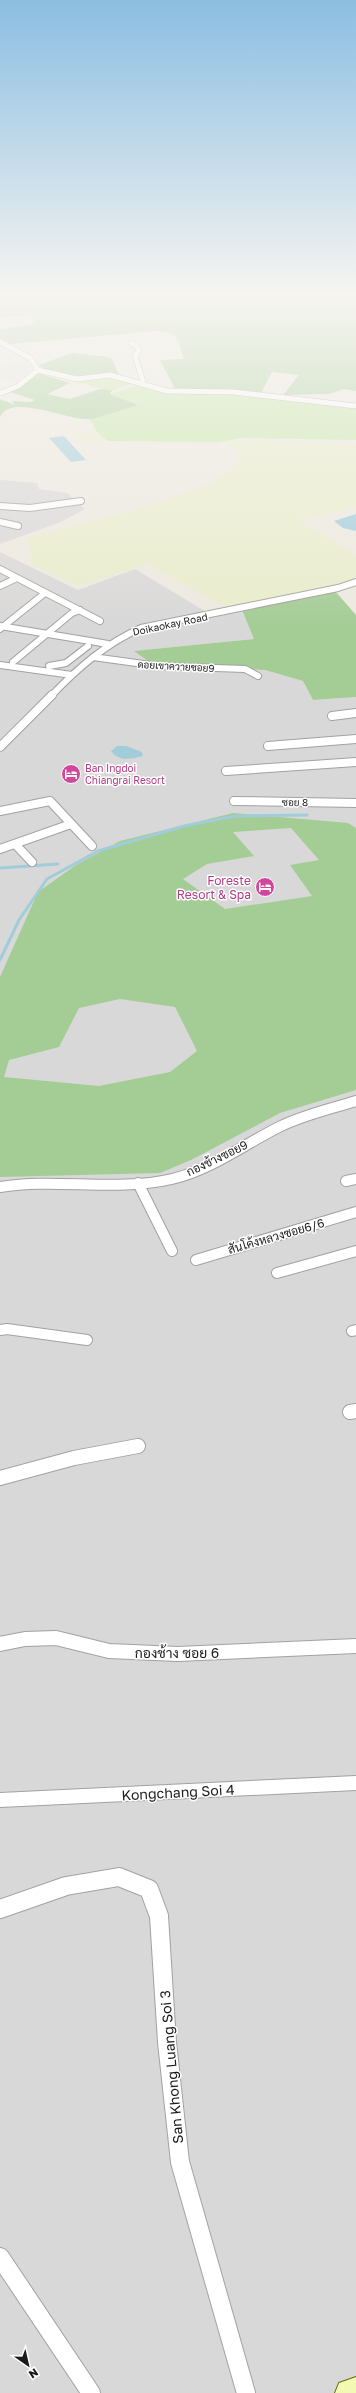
<svg xmlns="http://www.w3.org/2000/svg" width="356" height="2393" font-family="'Golos Text',Sarabun,sans-serif">
  <rect width="100%" height="100%" fill="#ede9e0"/>
  <path fill="#d9d8d8" d="M0,480L37,483L39,489L67,493L85,509L61,522L0,544Z
    M0,552L78,590L135,569L208,613L242,610L254,639L135,651L155,666L265,670L303,681L313,700L356,697V2393H0Z"/>
  <path fill="#e9eccb" d="M98,433L108,441L80,442L74,434Z
    M231,441L356,444V508L298,520L356,555V578L344,585L229,609L147,564L77,586L32,564L28,538L142,508L215,482L235,466L240,454L227,442Z"/>
  <path fill="#c5e7a6" d="M100,377L134,383L111,391L76,382Z
    M138,385L172,394L223,392L356,407V440L241,438L219,442L108,441L96,431L90,419L138,405L110,394Z"/>
  <path fill="#a4cc95" fill-rule="evenodd" d="M0,294H356V391L344,389L329,394L283,395L299,375L272,372L261,393L175,389L160,360L184,359L177,338L170,333L155,331L11,344L0,338V329L29,325L35,322L32,315L0,317Z
    M72,353L108,357L112,359L118,373L122,376C96,377 60,383 39,365Z
    M38,373L70,383L47,394L70,399L100,389L112,390L110,394L138,405C123,409 106,416 91,419C69,422 12,392 0,417V399L15,405L12,401L30,402L35,400L7,391Z
    M335,591L356,615V697L313,700L303,681L265,670L155,666L134,651L254,639L242,610Z
    M233,813L348,823L356,828V1090L280,1113L191,1160L160,1173L0,1177V977L38,892L76,865L120,841ZM291,828L319,860L290,865L312,896L225,909L183,879L207,864L254,856L233,832ZM120,999L175,1007L197,1051L170,1072L99,1086L4,1077L9,1060L59,1047L79,1008Z"/>
  <path fill="#e3e3e3" d="M28,364L30,370L18,380L0,379V367Z"/>
  <path fill="#a1ccda" d="M64,436L86,460L71,462L49,438Z
    M356,514V531L343,528L334,521Z
    M117,746H126L142,752L143,756C131,759 119,762 111,751Z"/>
  <g fill="none" stroke-linecap="round" stroke-linejoin="round">
    <path stroke="#a1ccda" stroke-width="3" d="M0,868L58,864
      M0,960L19,920L47,879L98,851L184,826L235,816L307,815"/>
    <defs>
      <path id="street-far5" d="M0,342L30,358L38,370L77,379L110,375L167,391L233,392L356,406
        M131,343L136,345L139,351L135,356L143,381L141,383
        M1,393L18,386L38,370"/>
      <path id="street-far4" d="M0,506L30,508L81,501
        M0,522L18,526
        M0,569L100,621
        M0,586L17,578
        M0,626L108,644
        M0,629L45,593
        M93,657L158,666L245,669L258,676
        M13,662L72,613L80,610
        M0,665L72,675
        M49,666L66,663L88,646
        M51,696C78,668 105,644 141,628L338,588L356,582"/>
      <path id="street-far3" d="M332,716L356,713
        M268,746L356,739
        M0,747L52,695
        M226,771L356,762
        M234,801L356,803
        M0,811L50,801L92,846
        M15,844L32,862
        M0,849L71,824"/>
      <path id="street-far2" d="M346,1181L356,1179
        M138,1183L172,1251
        M0,1187C57,1178 116,1192 172,1179C211,1170 243,1145 279,1127C303,1115 330,1109 356,1101
        M196,1260L356,1212
        M277,1273L356,1251
        M0,1330L7,1329L87,1340
        M352,1331L356,1330"/>
      <path id="street-far1" d="M350,1412L356,1411
        M0,1478L74,1458L138,1446
        M0,1644L25,1639L56,1638L109,1651L178,1654L356,1646
        M0,1800L356,1783"/>
      <path id="street" d="M0,1909L66,1886L119,1877L149,1889L159,1916L167,2042L180,2162L246,2393
        M0,2257L91,2393"/>
      <path id="secondary" d="M356,2377V2393H335L339,2383Z"/>
    </defs>
    <use href="#street-far5" stroke="#a2a2a2" stroke-width="6"/>
    <use href="#street-far4" stroke="#a2a2a2" stroke-width="8"/>
    <use href="#street-far3" stroke="#a2a2a2" stroke-width="10"/>
    <use href="#street-far2" stroke="#a2a2a2" stroke-width="12"/>
    <use href="#street-far1" stroke="#a2a2a2" stroke-width="16"/>
    <use href="#street" stroke="#a2a2a2" stroke-width="20"/>
    <use href="#secondary" stroke="#616e06" stroke-width="2"/>
    <use href="#street-far5" stroke="#fff" stroke-width="5"/>
    <use href="#street-far4" stroke="#fff" stroke-width="6"/>
    <use href="#street-far3" stroke="#fff" stroke-width="8"/>
    <use href="#street-far2" stroke="#fff" stroke-width="10"/>
    <use href="#street-far1" stroke="#fff" stroke-width="14"/>
    <use href="#street" stroke="#fff" stroke-width="18"/>
    <use href="#secondary" fill="#f3f8b3" fill-rule="evenodd"/>
  </g>
  <linearGradient id="sky" x2="0" y2="1"><stop stop-color="#8bbee2"/><stop offset="0.47" stop-color="#f7f5f1"/><stop offset="1" stop-color="#f7f5f1" stop-opacity="0"/></linearGradient>
  <rect width="356" height="629" fill="url(#sky)"/>
  <defs>
    <symbol id="hotel-disc" viewBox="-11 -11 22 22"><circle r="9.5" fill="#d1479c" stroke="#fff"/><path d="M-6-4.5h1.5V1H6V5H4.5V3h-9V5H-6ZM-4 0a1.8 1.8 0 1 1 3.6 0ZM.5 0V-2.5h3Q6-2.5 6 0Z" fill="#fff"/></symbol>
  </defs>
  <g fill-rule="evenodd">
    <use href="#hotel-disc" x="60" y="763" width="22" height="22"/>
    <use href="#hotel-disc" x="254" y="876" width="22" height="22"/>
  </g>
  <g text-anchor="middle" dominant-baseline="central" stroke-width="3" stroke-linejoin="round" paint-order="stroke">
    <g font-size="10" fill="#1b1b1b" stroke="#fff">
      <text transform="translate(170 624) rotate(-12)">Doikaokay Road</text>
      <text transform="translate(176 666) rotate(3)">ดอยเขาควายซอย9</text>
      <text transform="translate(295 802) rotate(1)">ซอย 8</text>
    </g>
    <g font-size="10" fill="#b23c85" stroke="#fff" text-anchor="start">
      <text x="85" y="768">Ban Ingdoi<tspan x="85" dy="12">Chiangrai Resort</tspan></text>
    </g>
    <g font-size="12" fill="#b23c85" stroke="#fff" text-anchor="end">
      <text x="251" y="880">Foreste<tspan x="251" dy="14">Resort &amp; Spa</tspan></text>
    </g>
    <g font-size="12" fill="#1b1b1b" stroke="#fff">
      <text transform="translate(217 1158) rotate(-26)">กองช้างซอย9</text>
      <text transform="translate(276 1236) rotate(-16)">สันโค้งหลวงซอย6/6</text>
    </g>
    <g font-size="14" fill="#1b1b1b" stroke="#fff">
      <text x="177" y="1652">กองช้าง ซอย 6</text>
      <text transform="translate(178 1792) rotate(-3)">Kongchang Soi 4</text>
      <text transform="translate(171 2067) rotate(-95)">San Khong Luang Soi 3</text>
    </g>
  </g>
  <g transform="translate(28 2365) rotate(146)" stroke="#ffffff" stroke-width="3" paint-order="stroke">
  <path d="M0-3L7 15L0 10L-7 15Z" fill="#1b1b1b"/>
  <text y="-6" font-size="11" font-weight="bold" text-anchor="middle" fill="#1b1b1b">N</text>
  </g>
</svg>
